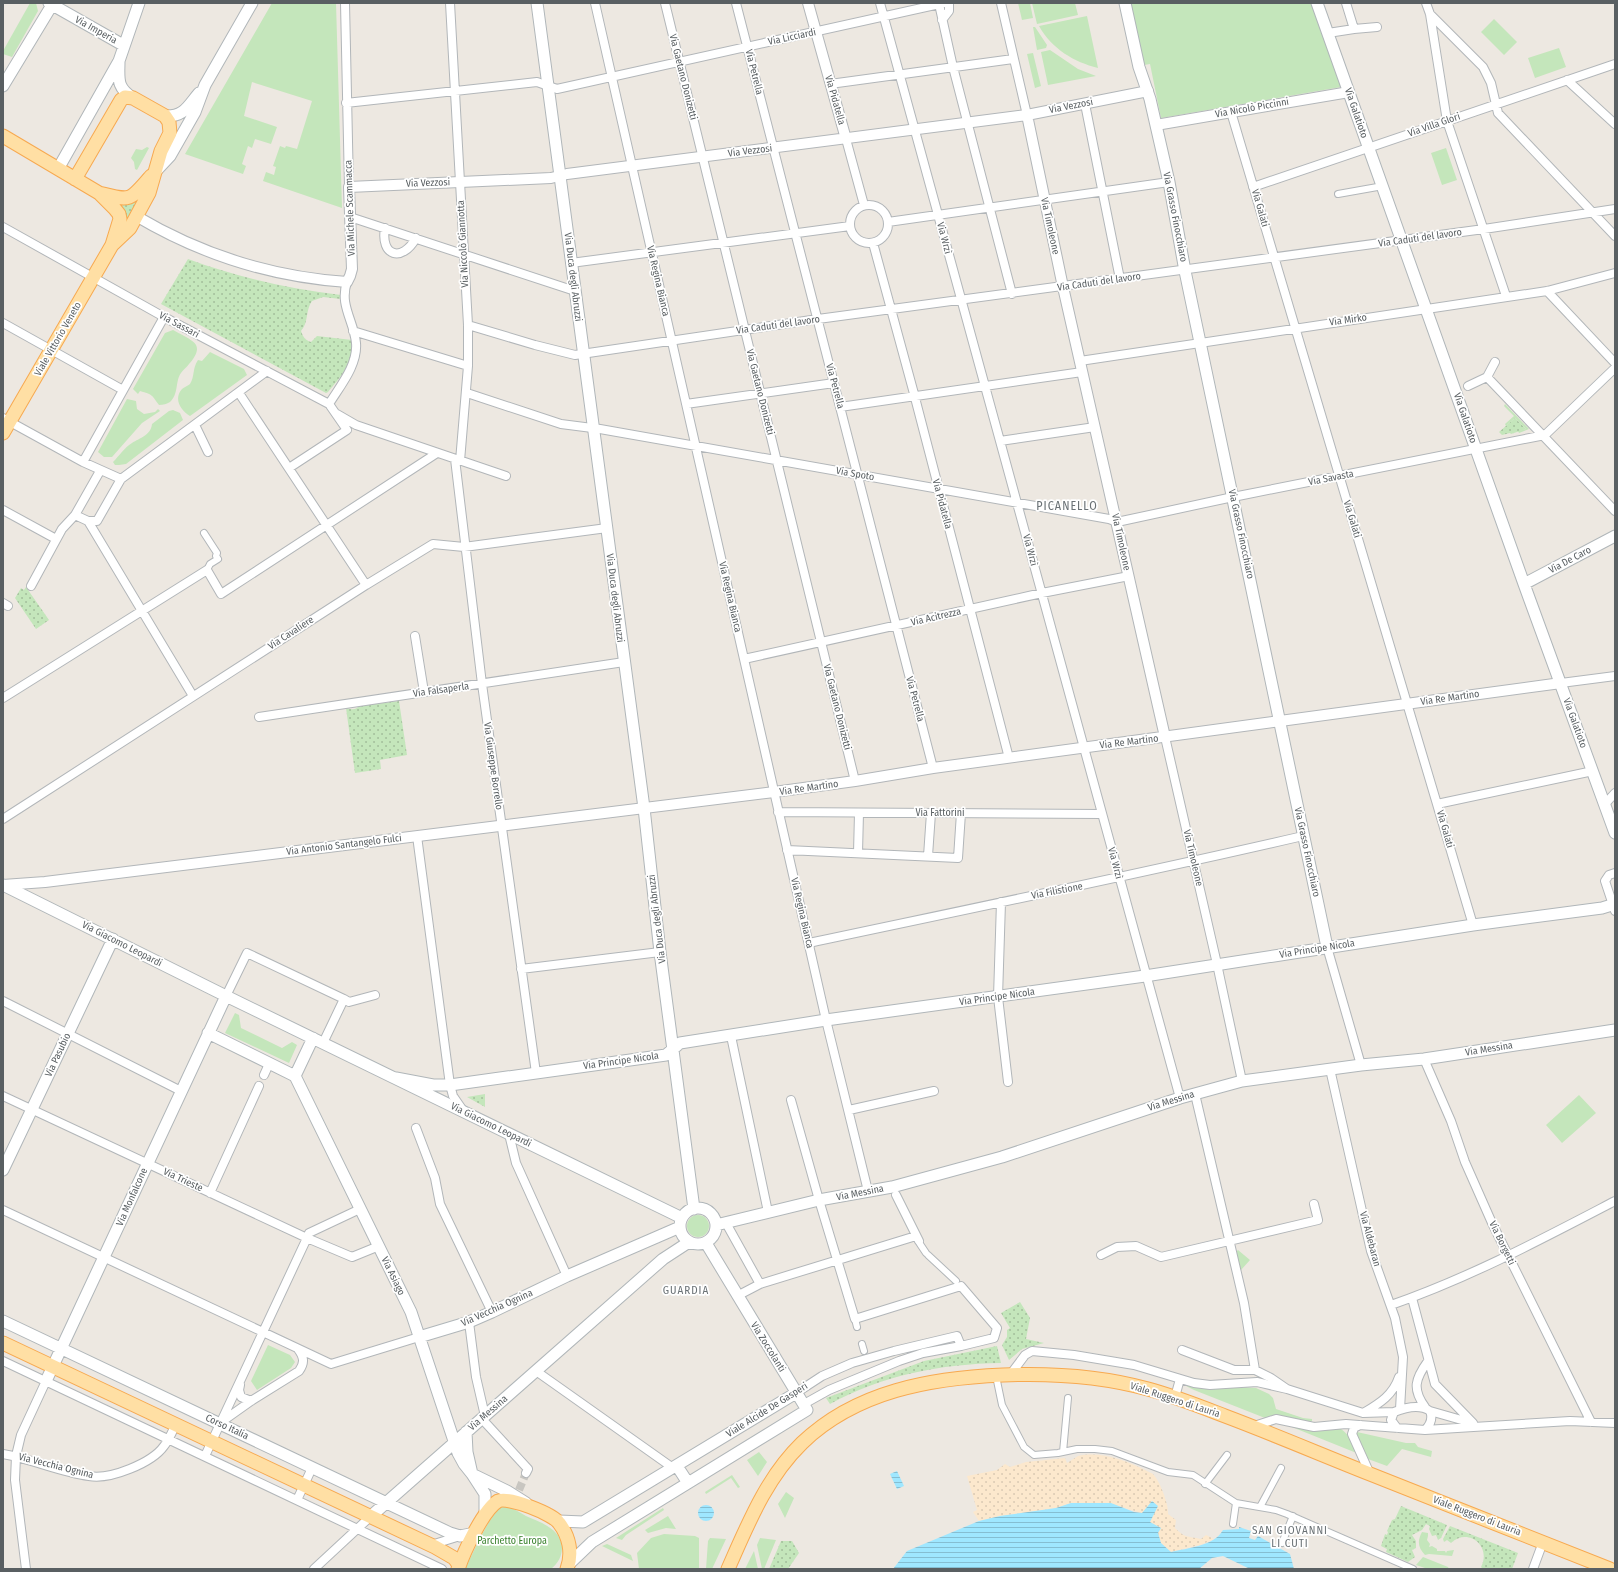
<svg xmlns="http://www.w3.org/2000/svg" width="1618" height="1572" font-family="'Fira Sans Condensed',sans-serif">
  <defs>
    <pattern id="grass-dots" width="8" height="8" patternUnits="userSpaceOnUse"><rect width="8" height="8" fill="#c4e6bb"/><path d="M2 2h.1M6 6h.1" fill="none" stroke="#a2be9b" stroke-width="1.8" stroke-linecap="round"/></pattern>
    <pattern id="sand-dots" width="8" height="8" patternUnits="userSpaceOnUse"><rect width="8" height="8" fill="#fce8cd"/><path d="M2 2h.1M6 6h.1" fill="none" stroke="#dac9b3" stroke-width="1.8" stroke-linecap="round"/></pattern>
    <pattern id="water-rules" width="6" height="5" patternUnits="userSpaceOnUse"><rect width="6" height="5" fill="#9fe7ff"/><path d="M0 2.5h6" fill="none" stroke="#85bed2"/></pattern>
  </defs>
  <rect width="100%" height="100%" fill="#ede8e1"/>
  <path fill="url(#grass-dots)" d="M136,200L138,201L124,225L125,213L120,204Z
    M188,259C237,277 288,289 341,295V299L323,297L312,301C305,311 309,322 301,331C303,337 305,340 311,342L317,336L352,340C355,362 341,376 328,392L326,393L161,304Z
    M1515,418L1526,429L1511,434L1510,433L1502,435L1499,432Z
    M26,587L49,620L36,629L15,598L21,588L24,590Z
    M399,701L407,755L380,760L381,769L355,773L346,708C351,709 355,711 359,706Z
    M485,1094V1107L467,1097Z
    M1020,1302L1030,1318L1026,1339L1044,1343L1022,1349L1009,1360L1002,1345L1007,1337V1330L1010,1328L1001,1313Z
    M997,1346L1001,1363C941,1364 883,1375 830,1404L826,1398L924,1361Z
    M1401,1506L1447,1525L1441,1538L1438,1540L1436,1535L1432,1536L1429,1529L1430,1526L1426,1524L1422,1530L1412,1535L1416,1541V1548L1412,1550L1415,1557L1408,1562L1386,1552L1387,1549L1381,1546L1385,1534L1387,1535L1388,1532L1387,1531L1392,1520L1395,1519Z
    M1450,1526L1518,1553L1512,1569H1483L1481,1567C1492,1546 1468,1527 1451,1543L1447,1540L1444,1542L1443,1539Z
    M781,1541H792L799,1553L788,1569H769Z"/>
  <path fill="url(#sand-dots)" d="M1078,1456C1100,1451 1125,1460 1145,1470C1147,1471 1151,1473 1153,1474C1160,1481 1169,1505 1168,1514L1176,1520L1175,1528C1185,1538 1187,1536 1201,1539L1206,1535L1214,1539L1203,1544L1171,1552L1161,1543L1158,1533L1150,1522L1157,1506L1142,1513L1118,1506L1071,1503L1056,1508L1000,1516L979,1521L973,1512L977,1510L967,1476L997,1470L1005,1464L1010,1467L1026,1462L1065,1458L1067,1463Z"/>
  <path fill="#c4e6bb" d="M30,3H36L38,11L12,57L3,54V51Z
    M272,3H336L342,208L263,181L266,172L274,175L276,167L273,166L280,146L285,148L286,146L297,149L312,101L252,82L244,116L277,127L271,144L255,139L252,148L248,146L242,164L246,166L243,174L185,154Z
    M1018,3H1030L1033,18L1022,20Z
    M1032,3H1075L1078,15L1037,24Z
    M1131,3H1311L1341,87L1161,118L1150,64L1144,65Z
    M1087,16L1098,68C1074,62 1052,49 1039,26Z
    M1494,19L1517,42L1504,55L1481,32Z
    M1033,27H1035L1047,45L1046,48L1037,50Z
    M1559,48L1566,67L1535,78L1528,58Z
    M1050,50L1078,69L1096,76L1048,85L1041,52Z
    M1033,53L1041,86L1035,88L1027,54Z
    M147,147L149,148L137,170L135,169L134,162L131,158L136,149L142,150Z
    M1446,148L1457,180L1442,185L1431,153Z
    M173,330C178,333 194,340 196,345C201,354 186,367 181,373C175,381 179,394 170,402C167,404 163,405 159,405C151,394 153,395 140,391L138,394L133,389L165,333Z
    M210,352L244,369L247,375L190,416C181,411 173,399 182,389C184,387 188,386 190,384C195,376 192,369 198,360L202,361Z
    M127,399L136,401L137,409L144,414L155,412L158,409L160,411L142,423L112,457H104L98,452Z
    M1505,404L1529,429L1519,433L1518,431L1526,429L1515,418L1506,426L1505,424L1514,416L1504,406Z
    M173,410L180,413L183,420L126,464L119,465H115L113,462C119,456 125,447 132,443C140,438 151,435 152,424L169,411Z
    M235,1013L239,1015L241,1028L282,1048L292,1042L297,1045L289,1063L225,1033Z
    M1579,1095L1596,1113L1562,1143L1546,1125Z
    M687 1226a11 11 0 1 1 22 0a11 11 0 1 1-22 0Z
    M1238,1250L1250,1260L1241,1270L1236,1252Z
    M268,1345L290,1355L295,1362L291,1368L257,1390L251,1381Z
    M1186,1384L1256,1388L1269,1394L1273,1398L1276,1409L1303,1418L1312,1419V1421L1310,1423L1275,1416L1265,1418L1194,1390L1186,1386Z
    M1277,1421L1341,1429C1350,1435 1354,1445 1359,1454Z
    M1357,1432L1406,1443H1415L1418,1447L1432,1451L1431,1457L1402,1449L1387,1466L1368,1459L1365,1457L1355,1435Z
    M759,1452L767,1462L758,1476L747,1460Z
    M732,1475L740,1487L738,1488L731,1478L706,1494L705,1492Z
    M786,1492L794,1498L785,1518L778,1504Z
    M503,1506C511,1507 519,1512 526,1516C540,1522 561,1529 562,1547C562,1557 558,1563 551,1569H465C473,1554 489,1514 503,1506Z
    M663,1508L664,1510L626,1535L622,1540L616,1538Z
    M668,1516L676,1529L666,1528L648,1533L645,1530Z
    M1422,1532L1428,1533V1536L1427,1540L1430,1544L1429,1547L1432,1546L1437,1549V1551H1445L1446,1553L1447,1551L1454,1550L1452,1556L1429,1554L1425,1555C1418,1548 1417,1541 1422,1532Z
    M664,1534L695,1536L699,1538V1569H639L637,1553L651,1538Z
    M710,1538L726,1539L712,1569H706L708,1541Z
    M760,1538L776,1540L764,1569H762L757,1545Z
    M607,1544L631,1555L633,1561L602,1546Z
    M754,1551L758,1569H745Z
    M1423,1557L1448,1567L1449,1569H1428L1416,1565Z"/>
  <path fill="url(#water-rules)" d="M897,1471L904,1486L897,1489L890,1474Z
    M1152,1501L1158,1506L1150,1522L1161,1528L1158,1533L1161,1543L1171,1552C1188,1548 1214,1546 1223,1530L1239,1529V1527L1251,1531L1249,1538L1255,1540L1258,1536L1290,1554L1294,1569H1250L1223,1556L1212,1558L1199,1569H893L907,1551L979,1521L1000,1516L1056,1508L1071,1503H1111L1134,1512L1142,1513Z
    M698 1513a8 8 0 1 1 16 0a8 8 0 1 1-16 0Z"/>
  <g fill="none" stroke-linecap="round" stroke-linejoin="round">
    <path stroke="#c8c6c1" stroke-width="8" stroke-dasharray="8 4" stroke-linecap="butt" d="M519,1490L526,1473"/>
    <defs>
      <path id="pedestrian" d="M1338,194L1383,186
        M204,533L217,553L216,556L218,559L210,564L207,570
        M920,1244L926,1253
        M928,1255L956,1281
        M855,1319L857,1327
        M862,1344L864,1351
        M996,1376L1002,1405L1024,1447L1034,1455L1058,1453L1077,1449H1095L1112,1451L1168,1472L1193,1475L1236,1503L1276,1510L1287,1514L1413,1569
        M1063,1452L1068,1398
        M1205,1484L1227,1455
        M1260,1507L1281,1468
        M1233,1524L1236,1503
        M1282,1543L1293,1516"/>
      <path id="minor" d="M345,3L349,187
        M450,3L468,325V366L460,461
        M595,3L826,1020L868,1191
        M665,3L855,781
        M736,3L933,768
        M880,3L1180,1098
        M1001,3L1027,115
        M1426,3L1430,14L1447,121L1506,296
        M939,4L953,67L1012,294
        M1430,14L1483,67L1491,83L1498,113L1615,236
        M942,20L949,11V3
        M1354,29L1377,27
        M1328,33L1354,29L1346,3
        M1567,80L1615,124
        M830,84L1013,59
        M346,103L537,82L557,89L944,3
        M1085,104L1120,279
        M1231,112L1473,925
        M846,139L864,205
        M1253,187L1615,64
        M850 224a19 19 0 1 1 38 0a19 19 0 1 1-38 0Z
        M350,217L575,291
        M888,222L1169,182
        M3,227L164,317L329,404L347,430L289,468
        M385,228C380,256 402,263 416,238
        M873,243L913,390L1009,758
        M571,263L850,226
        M1547,291L1615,363
        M3,323L123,390
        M468,325L535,345L575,355L818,319L1484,229L1615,209
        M353,331L468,366
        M1080,361L1547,291L1615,273
        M1495,362L1487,377L1615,511
        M1468,386L1487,377
        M239,393L366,585
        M467,393L561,424L600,429L1109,519L1117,522L1233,497L1545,435
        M329,404C340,386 358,365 356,343C354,321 339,305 347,282
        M686,404L834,383
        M840,407L1082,372
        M337,414L356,425L506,476
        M3,418L83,462L121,479L267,371
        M195,425L208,452
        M1545,435L1615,368
        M1000,441L1095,427
        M455,459L482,684L536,1073
        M83,462L164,317
        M100,471L75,515L88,521H97L121,479
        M3,510L56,539
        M88,521L193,696
        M31,586L62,529L75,515
        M3,603L8,606
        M415,636L424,692
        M744,659L1042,593L1129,576
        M1561,683L1615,676
        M3,698L207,570L221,594L437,453
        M259,717L624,662
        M1165,737L1217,964L1242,1081
        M1437,804L1593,771
        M1605,804L1615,793
        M778,812L1102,814
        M3,819L366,585L433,544L464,547L607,528
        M417,836L450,1085L453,1096L462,1109
        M787,850L958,858L961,813
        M858,853L859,813
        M928,856L931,813
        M1615,873L1609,875L1605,881L1615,911
        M1001,902L998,997L1008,1082
        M809,943C974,908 1139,874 1303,836
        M1327,947L1361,1065
        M521,969L660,952
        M226,996L247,953L344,999L323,1043
        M344,999L349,1002L375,995
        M3,1001L181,1091
        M731,1036L768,1212
        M1424,1059L1451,1121L1465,1162L1492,1223L1591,1422
        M1330,1069L1371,1251L1395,1318L1403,1357L1400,1409
        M264,1075L269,1064
        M1195,1094L1244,1303L1255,1370
        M3,1096L307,1238L309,1233L360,1209
        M791,1100L819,1200L855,1319L961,1286L997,1328L994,1338L961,1346L923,1353L899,1361L829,1390L804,1404
        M849,1110L934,1091
        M416,1128L435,1178L440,1204L492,1312
        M509,1134L516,1163L567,1276
        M210,1193L259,1086
        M896,1195L919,1241
        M3,1210L331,1364L419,1337
        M726,1223L760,1284
        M1101,1255L1117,1247L1136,1246L1161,1257L1318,1220L1314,1204
        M737,1296L760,1284L916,1236
        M1412,1298L1435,1384L1473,1423
        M1391,1305C1469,1278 1542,1239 1615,1201
        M469,1322L476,1377L485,1416
        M1182,1350L1234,1370H1255L1271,1378L1287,1389L1363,1413L1394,1412
        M3,1361L442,1569
        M536,1371L673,1468
        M1010,1375L1025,1355L1032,1351L1074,1355L1134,1365L1194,1383L1210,1385L1257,1382L1287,1389
        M240,1385L239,1390L241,1397L251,1401
        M796,1393L822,1376L852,1363L894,1351L957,1336L961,1346
        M1175,1397L1180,1379
        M1425,1407C1412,1389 1415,1379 1428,1361
        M1430,1411L1472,1423
        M1365,1412C1380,1403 1393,1395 1399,1377
        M482,1419L528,1469L526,1473
        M220,1423L251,1401L299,1371C305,1363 304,1357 298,1349
        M1360,1425L1354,1428L1352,1434L1370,1474
        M1254,1426L1276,1419L1314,1427L1346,1424L1425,1430C1431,1424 1433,1418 1430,1411C1420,1404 1404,1408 1394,1412L1391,1420L1397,1428
        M1425,1430L1570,1421L1615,1423
        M3,1454C32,1459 60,1472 89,1476C110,1480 152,1463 164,1446C169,1440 172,1432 176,1424
        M205,1456L307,1238L352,1257L379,1246
        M297,1500L312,1468
        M431,1545L460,1536
        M26,1569L15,1480L16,1456L21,1435L46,1381
        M314,1569L370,1517
        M1533,1569L1543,1542"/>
      <path id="tertiary" d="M808,3L846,139
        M1027,115L1063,287L1165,737
        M1156,125L1349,92
        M136,216C200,254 272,277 347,282L350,276L352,269L349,187L551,178L567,174L1027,115L1148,91
        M3,885L45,882L774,792L855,781L933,768L1561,683"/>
      <path id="secondary" d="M49,3L123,45
        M537,3L644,808L660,952L694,1209
        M1125,3L1139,67L1150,99L1169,182L1185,271L1327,947
        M1317,3L1524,584L1615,833
        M119,61C119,79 116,87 133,98
        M3,86L52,5
        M165,116C184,117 188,106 199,93
        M58,169L119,61L139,3
        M155,172L170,156L195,112L205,85L252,3
        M1524,584L1615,536
        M3,885L226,996L682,1218
        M208,1033L295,1076L313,1038
        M295,1076L411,1312L458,1453L464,1464L472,1474L507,1491L526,1503
        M396,1078L433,1085H450L666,1055L680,1043L826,1020L1145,976L1473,925L1602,908L1615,904
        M3,1170L113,939
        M680 1226a18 18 0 1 1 36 0a18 18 0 1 1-36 0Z
        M716,1225L819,1200L892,1187L1002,1157L1180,1098L1242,1081L1361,1065L1424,1059L1615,1030
        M3,1321L450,1533L460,1536L475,1533
        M419,1337L469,1322L492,1312L567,1276L680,1227
        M46,1381L226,996
        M466,1432L467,1452L472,1474L485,1494V1515
        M677,1466L688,1483
        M370,1517L663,1259L689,1242
        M559,1521L583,1522L796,1393
        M569,1564L592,1542L807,1410L706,1243"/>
      <path id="primary" d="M3,136L99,193L115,209L119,214L120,219L112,245L3,433
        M75,179L121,100L125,97L133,98L165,116L169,122L170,133L161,151L149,193L130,228L112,245
        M99,193C131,201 129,202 151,176
        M3,1343L435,1547L454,1558L459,1565
        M458,1569C464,1552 483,1510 498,1501C508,1496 553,1514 559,1523C569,1536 573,1553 567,1569
        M728,1569C748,1524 766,1478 802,1443C856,1391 931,1378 1003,1375C1052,1373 1101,1376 1148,1389C1174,1396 1199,1406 1225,1416C1273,1434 1322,1455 1370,1474C1450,1506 1530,1537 1610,1569"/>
    </defs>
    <use href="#pedestrian" stroke="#b2b6b9" stroke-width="8"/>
    <use href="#minor" stroke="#b2b6b9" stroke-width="10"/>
    <use href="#tertiary" stroke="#b2b6b9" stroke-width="12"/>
    <use href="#secondary" stroke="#b0b6b9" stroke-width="13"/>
    <use href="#primary" stroke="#f7a950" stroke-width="15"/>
    <use href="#pedestrian" stroke="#fff" stroke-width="6"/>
    <use href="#minor" stroke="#fff" stroke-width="8"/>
    <use href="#tertiary" stroke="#fff" stroke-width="10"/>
    <use href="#secondary" stroke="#fff" stroke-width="11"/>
    <use href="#primary" stroke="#ffdfa4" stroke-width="13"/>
  </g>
  <g text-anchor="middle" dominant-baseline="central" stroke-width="3.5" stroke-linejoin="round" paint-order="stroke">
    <g font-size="10" fill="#595f62" stroke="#fff">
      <text transform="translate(96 30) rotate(29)">Via Imperia</text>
      <text transform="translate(792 37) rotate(-12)">Via Licciardi</text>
      <text transform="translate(754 72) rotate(76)">Via Petrella</text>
      <text transform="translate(683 77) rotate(76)">Via Gaetano Donizetti</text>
      <text transform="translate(835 100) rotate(74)">Via Pidatella</text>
      <text transform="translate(1071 106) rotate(-11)">Via Vezzosi</text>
      <text transform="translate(1252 108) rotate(-10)">Via Nicolò Piccinni</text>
      <text transform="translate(1356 113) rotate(71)">Via Galatioto</text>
      <text transform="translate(1434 125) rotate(-19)">Via Villa Glori</text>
      <text transform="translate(750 151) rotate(-7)">Via Vezzosi</text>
      <text transform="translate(428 183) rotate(-2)">Via Vezzosi</text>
      <text transform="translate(350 208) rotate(-92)">Via Michele Scammacca</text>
      <text transform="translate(1260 208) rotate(74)">Via Galati</text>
      <text transform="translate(1175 217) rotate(79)">Via Grasso Finocchiaro</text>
      <text transform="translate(1050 226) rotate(78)">Via Timoleone</text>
      <text transform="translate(944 238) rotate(75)">Via Wrzì</text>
      <text transform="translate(1420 238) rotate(-8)">Via Caduti del lavoro</text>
      <text transform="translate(463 244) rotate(-93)">Via Niccolò Giannotta</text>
      <text transform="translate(573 277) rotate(83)">Via Duca degli Abruzzi</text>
      <text transform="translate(658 281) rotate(77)">Via Regina Bianca</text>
      <text transform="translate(1099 282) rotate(-8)">Via Caduti del lavoro</text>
      <text transform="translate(1348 320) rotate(-8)">Via Mirko</text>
      <text transform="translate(179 325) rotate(28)">Via Sassari</text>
      <text transform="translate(778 325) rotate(-8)">Via Caduti del lavoro</text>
      <text transform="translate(58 339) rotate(-60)">Viale Vittorio Veneto</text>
      <text transform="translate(835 386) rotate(75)">Via Petrella</text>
      <text transform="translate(760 392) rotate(76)">Via Gaetano Donizetti</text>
      <text transform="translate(1465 418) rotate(71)">Via Galatioto</text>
      <text transform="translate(855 474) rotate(10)">Via Spoto</text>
      <text transform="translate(1331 478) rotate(-11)">Via Savasta</text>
      <text transform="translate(942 504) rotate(75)">Via Pidatella</text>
      <text transform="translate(1352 519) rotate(73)">Via Galati</text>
      <text transform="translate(1241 534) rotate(78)">Via Grasso Finocchiaro</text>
      <text transform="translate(1121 542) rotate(78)">Via Timoleone</text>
      <text transform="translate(1030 550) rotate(75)">Via Wrzì</text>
      <text transform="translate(1570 560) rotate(-28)">Via De Caro</text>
      <text transform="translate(730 597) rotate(77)">Via Regina Bianca</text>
      <text transform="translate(615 598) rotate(83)">Via Duca degli Abruzzi</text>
      <text transform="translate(936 617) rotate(-13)">Via Acitrezza</text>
      <text transform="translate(291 633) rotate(-33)">Via Cavaliere</text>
      <text transform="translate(441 690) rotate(-8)">Via Falsaperla</text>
      <text transform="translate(1450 698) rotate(-8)">Via Re Martino</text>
      <text transform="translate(915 699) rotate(75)">Via Petrella</text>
      <text transform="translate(837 707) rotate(76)">Via Gaetano Donizetti</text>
      <text transform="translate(1575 723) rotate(70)">Via Galatioto</text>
      <text transform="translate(1129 742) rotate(-7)">Via Re Martino</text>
      <text transform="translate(493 766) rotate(82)">Via Giuseppe Borrello</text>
      <text transform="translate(809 788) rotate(-8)">Via Re Martino</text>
      <text x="940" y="813">Via Fattorini</text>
      <text transform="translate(1445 829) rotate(74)">Via Galati</text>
      <text transform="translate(344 845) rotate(-7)">Via Antonio Santangelo Fulci</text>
      <text transform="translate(1307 852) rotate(78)">Via Grasso Finocchiaro</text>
      <text transform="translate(1193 858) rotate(77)">Via Timoleone</text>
      <text transform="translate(1115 863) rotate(75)">Via Wrzì</text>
      <text transform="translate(1057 891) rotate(-11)">Via Filistione</text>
      <text transform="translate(802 913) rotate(77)">Via Regina Bianca</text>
      <text transform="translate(657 919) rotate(-97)">Via Duca degli Abruzzi</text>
      <text transform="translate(122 944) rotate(27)">Via Giacomo Leopardi</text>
      <text transform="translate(1317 949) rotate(-9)">Via Principe Nicola</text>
      <text transform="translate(997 997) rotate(-8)">Via Principe Nicola</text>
      <text transform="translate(1489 1049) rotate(-9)">Via Messina</text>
      <text transform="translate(58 1055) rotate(-65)">Via Pasubio</text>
      <text transform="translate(621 1061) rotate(-8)">Via Principe Nicola</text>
      <text transform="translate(1171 1101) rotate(-17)">Via Messina</text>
      <text transform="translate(491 1125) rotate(26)">Via Giacomo Leopardi</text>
      <text transform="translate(183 1180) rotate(25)">Via Trieste</text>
      <text transform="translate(860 1193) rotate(-11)">Via Messina</text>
      <text transform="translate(132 1197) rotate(-66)">Via Monfalcone</text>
      <text transform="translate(1370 1239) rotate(75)">Via Aldebaran</text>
      <text transform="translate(1502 1243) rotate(64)">Via Borgetti</text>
      <text transform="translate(393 1276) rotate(64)">Via Asiago</text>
      <text transform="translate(497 1308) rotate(-24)">Via Vecchia Ognina</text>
      <text transform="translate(768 1347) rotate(58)">Via Zoccolanti</text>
      <text transform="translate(1175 1400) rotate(18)">Viale Ruggero di Lauria</text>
      <text transform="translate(767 1410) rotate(-32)">Viale Alcide De Gasperi</text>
      <text transform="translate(488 1413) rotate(-41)">Via Messina</text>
      <text transform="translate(227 1427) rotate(25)">Corso Italia</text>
      <text transform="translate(56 1466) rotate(14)">Via Vecchia Ognina</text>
      <text transform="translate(1477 1516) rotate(21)">Viale Ruggero di Lauria</text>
    </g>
    <g font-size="10" fill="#3c8330" stroke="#fff">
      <text x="512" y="1541">Parchetto Europa</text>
    </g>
    <g font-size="11" letter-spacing="1" fill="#6a7175" stroke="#fff">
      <text x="686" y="1290">GUARDIA</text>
      <text x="1290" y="1530">SAN GIOVANNI<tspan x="1290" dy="13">LI CUTI</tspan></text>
    </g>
    <g font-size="12" letter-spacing="1" fill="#6a7175" stroke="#fff">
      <text x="1067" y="506">PICANELLO</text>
    </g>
  </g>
  <rect width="1618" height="1572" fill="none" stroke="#595f62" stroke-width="8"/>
</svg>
